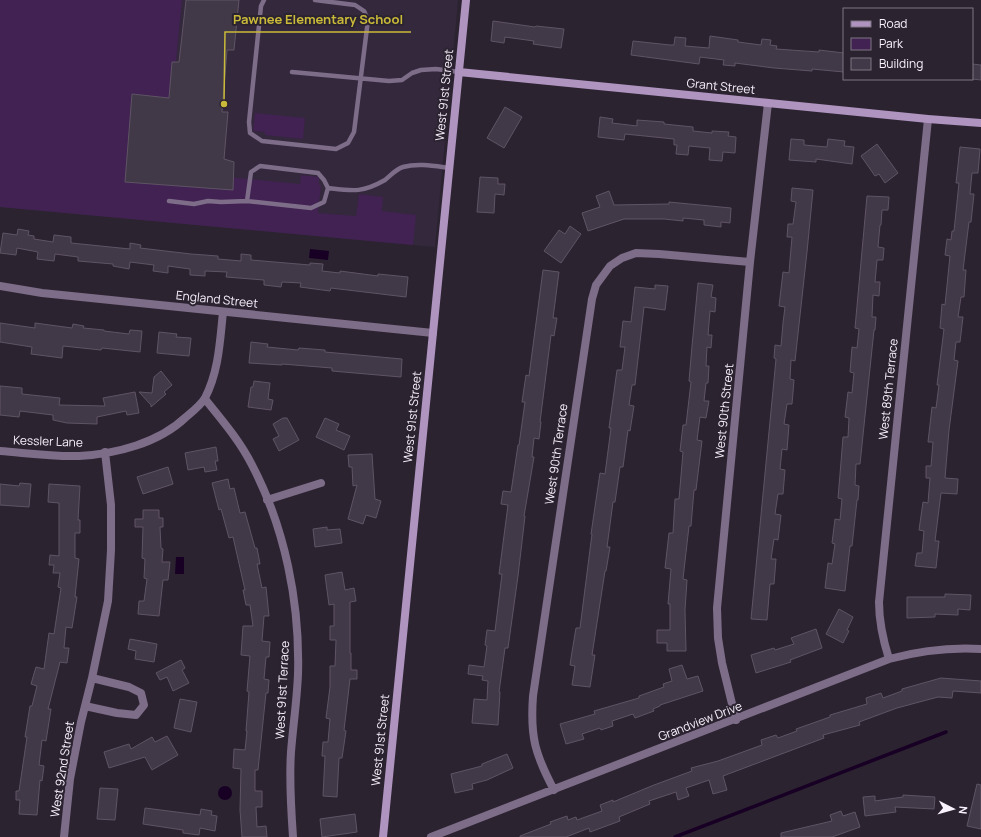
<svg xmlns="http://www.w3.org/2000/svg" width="981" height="837" font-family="Manrope,sans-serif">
  <rect width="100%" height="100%" fill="#2c2331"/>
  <path fill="#34283c" d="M0,0H458L435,247L0,207Z"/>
  <path fill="#412252" d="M0,0H182L165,171L300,184L301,175L319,177V185H321L318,213L356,216L359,194L383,197L382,211L416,215L413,245L0,207Z
    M255,113L305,118L303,139L265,135V132L253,131Z"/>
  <path fill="#180025" d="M310,249L329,251L328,260L309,258Z
    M176,557H184V574H175Z
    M218 793a7 7 0 1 1 14 0a7 7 0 1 1-14 0Z"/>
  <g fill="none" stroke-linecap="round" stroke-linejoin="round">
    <path stroke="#180025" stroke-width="3.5" d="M675,837L946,732"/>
  </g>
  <path fill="#423948" stroke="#5e5464" d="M186,0H239L234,50H227L222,112H228L224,159L234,162L233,190L125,182L132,94L169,98L172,62H179Z
    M493,21L535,27L536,26L564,29L561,48L533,44L534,41L505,37L504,43L491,41Z
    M710,36L738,40V42L761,45L762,39L771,40L770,45L777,46L776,49L819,52V50L844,53V72L812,69V71L774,68L735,63V66L723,65L724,60L700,57L699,64L631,55L633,41L670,45H674L675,37L686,38L685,46L709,48Z
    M972,64L981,65V80L972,79Z
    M505,107L522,117L504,148L487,138Z
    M600,117L613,119L612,123L637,126V120L664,122V124L693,127V131L712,133V131L729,132L728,136L736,137L735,153L723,152L722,161L709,160L710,148L689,146L688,155L676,154L677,145H674V139L625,134L624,140L598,137Z
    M791,139L804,140V145L827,147L828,139L845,141L844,146L854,147L852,164L816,159V162L789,160Z
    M877,144L898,173L885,183L879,174L875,176L861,156Z
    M960,147L980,149L978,173H972L970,194H974L971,222H969L963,270H966L964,297H961L958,317H963L960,342H956L954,360L958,361L949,430L945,478L958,479L957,494L941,493L935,541H939L936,568L915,566L917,553H922L924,531L919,530L923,502L928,503L930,478H926V466H931L933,442H928L932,407L936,408L939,385H937L944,329L940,328L942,304L945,305L950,256L945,255L947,239L951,240L952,231H954L959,183H956Z
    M480,177L498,178V184H505L504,195L495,194L494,213L477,212Z
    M792,188L813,190L807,252L795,361L791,360L790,379L794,380L792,404H787L784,424L789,425L787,450L782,449L780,469L785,470L783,494H778L775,514L781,515L778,540L774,539L771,559H776L774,584H770L767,620L751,619L776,359L774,358L775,345L781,346L783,323L785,307L779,306L783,272L789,273L790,260L792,237H787L788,224H793L796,202L791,201Z
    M609,191L614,205L669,204V202L731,208L730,223L721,222V227L704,225V220L683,218V221L664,219H624L588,231L582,213L600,207L596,196Z
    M867,196L889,197L888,210H882L881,225H880L878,247L884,248L883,260H877L875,282H880L879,296L873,295L872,317H876L875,330H874L860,464H856L855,485L859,486L858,500H857L852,546H850L845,591L825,588L828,563L832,564L835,544L832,543L835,519L840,520L842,499L838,498L841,462L843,437H848L849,418L845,417L848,392L852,393L854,373L850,372L852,347L857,348L859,329L855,328Z
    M570,226L581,234L561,263L544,251L559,230L565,234Z
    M18,229L29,231L28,235L34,236V239L53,242L54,235L71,237V243L130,249V243L141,245L140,248L191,254L218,256V259L241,261V254L251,255V260L310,265V263L323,264L322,271L340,273V271L378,276V274L408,277L406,297L331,288L330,291L300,287L301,283L282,282L281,287L264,285V280L226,277L227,272L205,271V276L190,275V269L168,266V273L153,271L154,265L130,262L129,269L113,266V264L78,261V257L55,254L54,261L37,259L38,252L17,248L16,255L0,253L3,233L17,235Z
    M543,270L559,272L553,318H557L554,336L551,335L540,422H541L539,439L534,438L532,457H534L524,516H525L518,576L508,648H505L499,692H500L498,725L472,723L474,699L487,700L488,681L482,680L483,676L468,674L469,665L484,667L487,646L485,645L487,630L495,631L502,574H499L508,505L501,504L503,491L511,492L518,445H519L525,402H522L526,375L529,376Z
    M698,283L713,285L711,297L716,298L715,312L710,311L708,335H712L711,348L707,347L706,366H709L708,383H706L704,401H709L706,418L700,417L697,440L702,441L696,490H694L691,526H689L683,579L687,580L685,610L686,651H667V643H657V630H670V604H668L671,569L665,568L669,533H673L675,499H679L683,452L680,451L683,425H686L691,382L689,381L692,346Z
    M655,285L668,286L665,310L644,307L635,385H632L629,405L634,406L630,431L628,430L623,467H620L615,502H613L607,547H610L606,571H605L592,655H595L590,687L572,685L575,666L570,665L572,652L576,628H580L592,534H591L600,473L605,474L611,428H609L617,370H622L625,347H620L623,321L631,322L635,287L655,289Z
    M0,323L35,328V323L72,328L73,324L84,326L83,328L104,330V331L129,334L130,330L142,331L140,352L102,348L101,350L63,346L62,358L31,354L32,347L0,342Z
    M159,332L177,334L176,337L191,338L189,356L157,353Z
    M251,342L268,344L267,347L298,350L299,348L325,350V352L402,359L401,377L332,371V368L282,364V365L249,363Z
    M161,371L172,385L164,392L166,394L151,407V405L139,392L152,393L154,377Z
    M254,381L270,383L268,399L273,400L271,410L248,407L251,387H253Z
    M0,386L22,388V394L60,398L59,405L105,406L103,398L135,392L139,413L127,415L126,411L97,417V424L67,423L53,420V415L20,411L19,417L0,415Z
    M283,418H287L299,440L279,451L273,439L279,436L273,424Z
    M325,418L339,424L336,430L350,436L344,450L316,437Z
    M216,447L218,461H215L217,470L205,472L204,467L188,470L185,453Z
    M372,454L375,499L381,501L376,518L366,515L363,524L348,519L357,485L353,486L352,467H349L348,455Z
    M168,467L173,484L143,494L137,477Z
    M228,479L230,489L234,488L240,513L245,512L255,548H257L260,564H257L262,588L266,587L269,616H264L262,641L270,642L269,657H266L264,679L269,680L268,693H266L258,770H255V791H262V807H256L257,827L266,826L267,837H242L240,810L241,769L233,768L234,749L245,750L247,731H246L249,692L247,691L250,656L241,655L243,626H253L250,605H246L243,590H245L233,537L229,538L221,509L219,510L212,483Z
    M20,483L31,484L29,507L0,505V484L19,486Z
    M49,484L80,486L78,520H80V533H75V558L79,559L75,597H77L72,628L66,627L64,648H69L67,663L60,662L48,709H51L46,741L42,740L39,765L44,766L42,781L40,780L37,815L19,814L20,800H16V791H19L27,737H25L30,706H32L37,686L31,684L36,667L44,669L49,633L54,634L61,588L58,587L60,573H53L54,565H49L50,555L59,556V503L48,502Z
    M143,510H159V518H163V527H160L161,548L163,549L162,562H170L168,580H163L159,616L138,614L139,601H144L147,579L144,578L145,559L142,558L143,527H135V519H143Z
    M327,527V530L340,529L342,543L315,547L313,529Z
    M342,572L345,590L354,588L356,601L350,602V653H351V670H357V679H350L344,730L346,731L342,758H339L337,797L323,796L325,756H322L323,742H328L330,719L326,718L330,687V666H335L336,640H330V626H334V604L329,605L325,575Z
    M945,594L971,595L970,610L958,609V615L935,614V617L907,618V597H945Z
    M839,609L853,617L847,630L849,631L843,643L826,634Z
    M816,629L822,648L790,660L791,662L756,673L751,655L774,648L775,650L794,644L791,638Z
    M130,639L157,644L154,662L135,659L136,651L128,649Z
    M181,660L185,668L182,670L189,683L173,691L167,677L160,680L156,673Z
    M682,665L687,679L698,676L703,691L660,705V706L653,709L654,711L635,718L633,714L612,721L613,726L601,730L600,728L582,734L584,739L566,744L560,724L595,714L594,711L639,698V696L664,687L663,684L672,681L669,669Z
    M941,678L981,681V693L953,691L952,698L938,697L897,708L859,722L860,725L823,735L824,738L723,776L727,790L713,794L709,780L686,788L689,796L678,800L676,792L649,801L650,804L619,817L620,821L590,832L589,828L566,837H520V836L551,824L550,822L567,816L568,820L576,817L577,820L602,811L600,805L613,800V802L654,785L692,771L691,768L718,761L762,745L761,740L776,735L778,738L797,731L796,729L830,717V715L867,704L866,698L881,693L883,698L902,691V689Z
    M180,699L197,702L191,732L174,728Z
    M167,736L178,755L152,770L145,757L109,768L104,752L129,744L131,749L152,737L155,742Z
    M507,754L513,768L487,780L472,784L473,789L455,793L451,774L482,766V764Z
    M977,784L981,785V829L967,826Z
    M100,788L118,789L115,820L97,819Z
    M903,795L935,797L934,809L895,807L896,812L865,816L863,797L875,796V801L903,797Z
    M145,808L200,815L201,809L212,811L211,815L217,816L215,831L200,828L199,835L183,833V830L143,824Z
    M841,811L843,816L855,812L860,827L832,837H781V833L832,821L830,815Z
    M355,814L357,832L322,837L320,819Z"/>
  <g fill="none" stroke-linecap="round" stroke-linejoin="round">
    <path stroke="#7d6d88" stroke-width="4.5" d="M264,0L261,6L249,122L250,133L262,141L336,149L348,143L354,132L368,20L364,11L355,5L315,0
      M292,72L389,81L402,80L412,73L421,70L436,69L459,72
      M328,188L324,202L311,208L247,201L251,172L260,166L318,173L324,180L328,188C353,191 362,193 385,180C390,176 396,169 403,167C418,163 434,166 449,168
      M169,201L194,204L208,201L221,202L247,201"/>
    <path stroke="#7d6d88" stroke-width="8" d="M0,286L42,293L433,333
      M205,399C222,420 240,441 252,465C285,528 300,603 298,674C297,700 293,726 291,752C289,781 291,809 293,837
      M0,451C26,453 53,457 79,456C116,454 159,443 186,417C192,412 201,405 205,398C219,371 220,340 223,312
      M267,500L321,483
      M889,659C883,640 879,622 879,602L928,119
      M85,706L117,713L136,715L144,705L141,693L129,687L92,678
      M736,720L722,663L718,638L717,608L750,262L768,103
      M554,790C535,754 530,737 533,696L592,299L596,285L610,266L622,258L636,253L659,254L750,262
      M64,837L70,779L81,722L92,678L108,601L111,550V505L105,452
      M431,837L889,659C919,651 949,647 981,649"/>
    <path stroke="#ae94bf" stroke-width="8" d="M459,72L928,119L981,123
      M383,837L466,0"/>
  </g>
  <g text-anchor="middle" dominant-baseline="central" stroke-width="4" stroke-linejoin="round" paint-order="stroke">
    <g font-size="12" fill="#f8f2fc" stroke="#2c2331">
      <text transform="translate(721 86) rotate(6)">Grant Street</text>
      <text transform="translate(444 95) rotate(-84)">West 91st Street</text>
      <text transform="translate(217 299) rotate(6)">England Street</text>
      <text transform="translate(888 389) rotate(-84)">West 89th Terrace</text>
      <text transform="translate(724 411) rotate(-84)">West 90th Street</text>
      <text transform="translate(412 417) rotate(-84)">West 91st Street</text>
      <text transform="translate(48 441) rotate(2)">Kessler Lane</text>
      <text transform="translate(556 454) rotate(-82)">West 90th Terrace</text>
      <text transform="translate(282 690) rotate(-87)">West 91st Terrace</text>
      <text transform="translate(700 721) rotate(-21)">Grandview Drive</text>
      <text transform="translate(380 740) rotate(-84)">West 91st Street</text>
      <text transform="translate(62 769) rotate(-81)">West 92nd Street</text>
    </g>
  </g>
  <path fill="none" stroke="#caba39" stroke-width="1.5" d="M224 104L225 32H411"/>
  <circle fill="#caba39" stroke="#2c2331" stroke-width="1.5" cx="224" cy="104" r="4"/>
  <g font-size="13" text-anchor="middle" font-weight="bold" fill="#caba39" stroke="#2c2331" stroke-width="4" stroke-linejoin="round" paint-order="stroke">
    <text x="318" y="24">Pawnee Elementary School</text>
  </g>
  <rect x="843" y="8" width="130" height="72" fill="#2c2331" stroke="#7e7682"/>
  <rect x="851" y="21" width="20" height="6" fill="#ae94bf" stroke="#7e7682"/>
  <text x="879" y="28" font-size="12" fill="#f8f2fc">Road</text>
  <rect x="851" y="38" width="20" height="12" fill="#412252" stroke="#7e7682"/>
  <text x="879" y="48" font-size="12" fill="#f8f2fc">Park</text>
  <rect x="851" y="58" width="20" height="12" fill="#423948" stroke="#7e7682"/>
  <text x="879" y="68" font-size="12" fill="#f8f2fc">Building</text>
  <g transform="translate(953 809) rotate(96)" stroke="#2c2331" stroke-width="3" paint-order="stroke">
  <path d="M0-3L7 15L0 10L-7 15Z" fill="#f8f2fc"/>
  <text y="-6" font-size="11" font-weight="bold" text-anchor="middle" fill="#f8f2fc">N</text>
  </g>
</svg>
